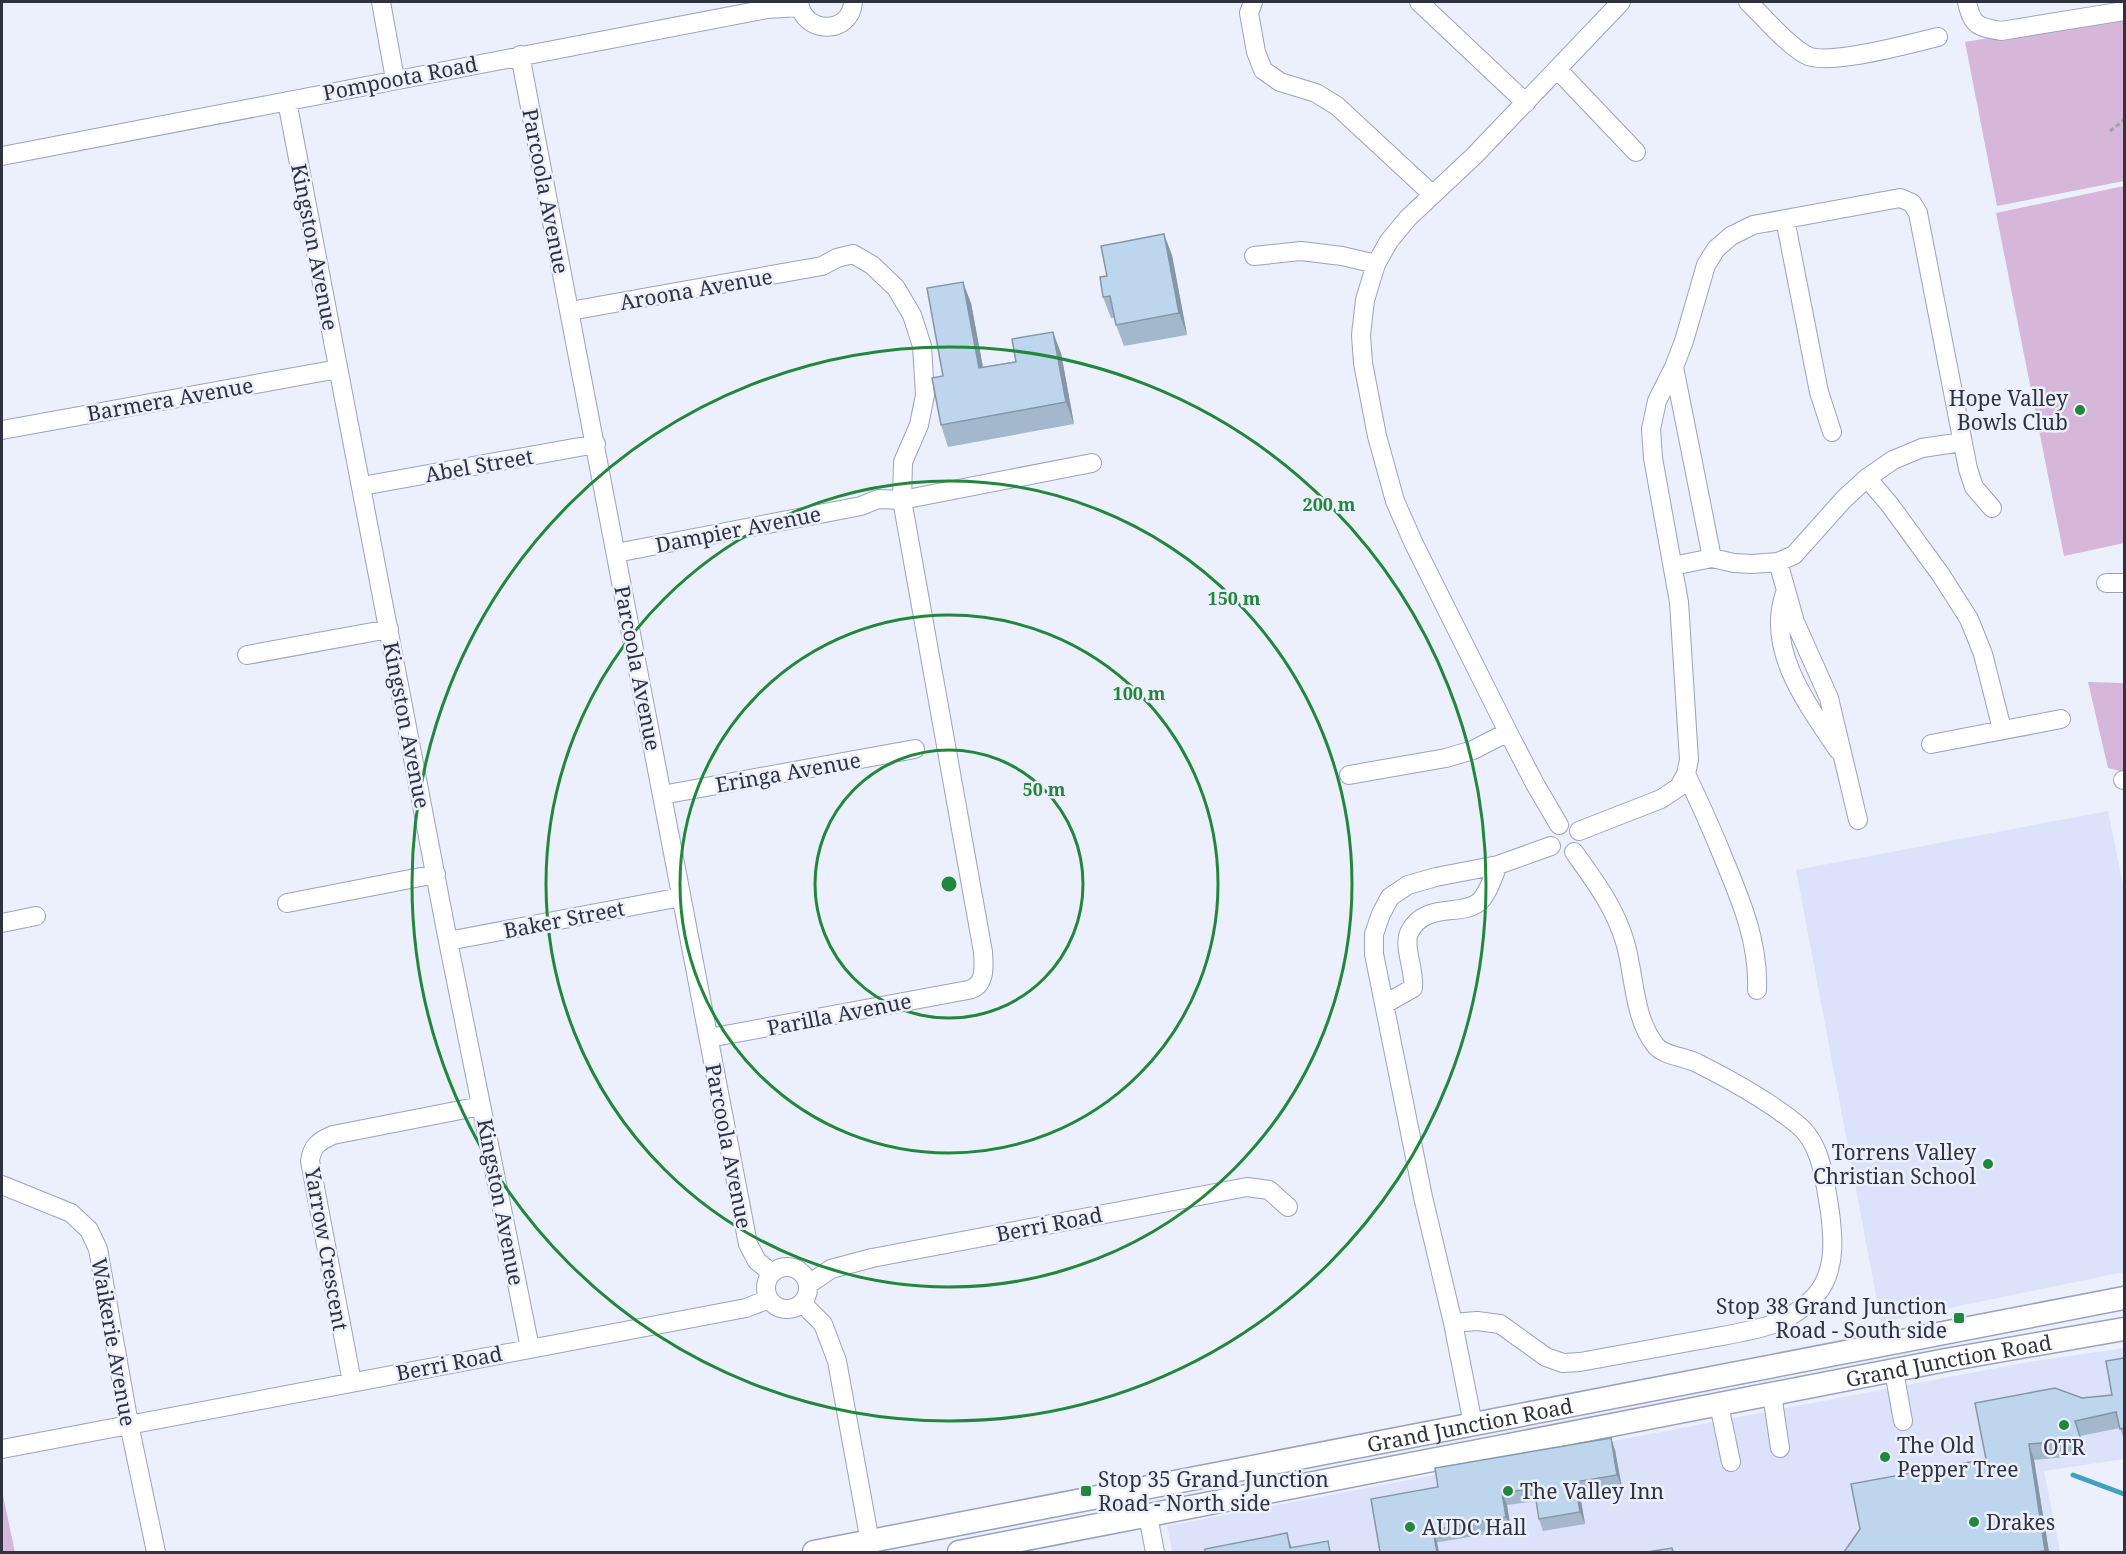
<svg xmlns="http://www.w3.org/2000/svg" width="2126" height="1554" font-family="'Noto Serif',serif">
  <rect width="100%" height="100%" fill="#ecf0fc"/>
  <path fill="#dce2f9" d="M2108,811L2124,890V1272L1881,1322L1796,870Z
    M2124,1348V1459L2044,1471L2060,1552H1172L1167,1526L2028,1362Z"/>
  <path fill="#d6b6d9" d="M2124,15V181L1997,206L1965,42Z
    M2124,186V543L2064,556L1996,213Z
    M2088,682L2124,683V772L2108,768Z
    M2,1491L15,1552H2Z"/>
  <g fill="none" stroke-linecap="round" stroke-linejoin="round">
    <path stroke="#42a0be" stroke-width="5" d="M2073,1475L2124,1494"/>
    <defs>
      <path id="minor" d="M381,2L395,79
        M799,2C803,35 851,35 853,2
        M1253,2L1249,13L1256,52L1263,70L1280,82L1316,93L1337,106L1433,195
        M1419,2L1526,103
        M1748,2C1766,19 1784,42 1806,55C1827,67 1912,43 1938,37
        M1967,2C1972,26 1978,27 2001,31L2124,11
        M520,55L748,1244L757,1261L772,1273
        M1557,69L1636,152
        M287,101L448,941L530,1348
        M2,156L767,9L800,7
        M1785,219L1819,392L1832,432
        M1254,256L1301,251L1342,256L1376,264
        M570,311L822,266L837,258L853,254L872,265L896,288L912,315L922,346L925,395L919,425L903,462L902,500L1092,463
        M1674,367L1712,558
        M2,430L338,369
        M1867,478L1890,505L1941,575L1969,619L1983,654L2002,729
        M362,486L596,444
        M616,553L861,506L878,499L902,500L983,952C984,967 986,986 968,990L709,1038
        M1778,562L1795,622L1829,698L1858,820
        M1673,566L1712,558L1734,563L1752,564L1778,562L1794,555L1844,499L1867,478L1893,460L1922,448L1962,442
        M2106,583H2124
        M1785,593C1765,650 1808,705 1838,750
        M247,655L389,629
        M1931,744L2061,719
        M1686,774C1700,803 1713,832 1725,862C1742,903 1759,944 1757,990
        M1349,775L1446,758L1473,750L1508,732
        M2123,780H2124
        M662,795L915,749
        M1559,825L1535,784L1508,732L1414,544L1395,501L1377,436L1363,363L1361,335L1365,300L1376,264L1389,241L1408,218L1475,155L1621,2
        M1579,831L1661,799L1679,787L1686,774L1689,760L1679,602L1653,458L1651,429L1657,401L1674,367L1684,341L1706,265L1716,249L1731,236L1753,225L1900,198L1912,203L1918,213L1968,469L1974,487L1992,508
        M287,903L436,874
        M2,923L36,916
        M448,941L681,897
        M1385,1004L1413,988C1415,970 1403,947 1409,933C1424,901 1462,917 1479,902C1488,894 1493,877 1498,865
        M2,1185L71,1213L89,1230L98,1249L129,1424L156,1552
        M766 1288a21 21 0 1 1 42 0a21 21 0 1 1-42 0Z
        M809,1284L831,1269L872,1258L1247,1187L1269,1190L1288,1207
        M802,1303L823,1324L837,1361L870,1542
        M1453,1323L1477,1321L1500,1324L1546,1357L1563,1363L1580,1362C1620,1355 1660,1347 1700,1340C1725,1335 1752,1332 1776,1323C1792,1317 1816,1300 1824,1283C1835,1261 1833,1237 1830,1212C1825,1183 1822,1144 1798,1125C1770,1102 1729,1079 1697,1063C1686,1057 1664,1056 1656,1046C1633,1018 1635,976 1625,942C1615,908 1595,881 1574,852
        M1894,1371L1903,1421
        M352,1382L310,1161C312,1146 319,1141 333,1135L481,1106
        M1772,1394L1780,1448
        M1719,1405L1731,1462
        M1473,1424L1453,1323L1423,1197L1374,954V934L1381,914L1390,897L1408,885L1436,877L1498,865L1551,846
        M2,1449L746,1308L769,1299
        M1148,1516L1155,1552"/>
      <g id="major">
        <path id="s1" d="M814,1552L2124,1298"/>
        <path id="s2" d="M959,1552L1946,1360L2124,1329"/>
      </g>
    </defs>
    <use href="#minor" stroke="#9aa2be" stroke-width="20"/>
    <use href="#major" stroke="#9aa2be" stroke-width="25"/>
    <path stroke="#9ea1ad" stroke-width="3" stroke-dasharray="4.5 3" stroke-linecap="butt" d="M2110,131L2124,120"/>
    <use href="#minor" stroke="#fff" stroke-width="18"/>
    <use href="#major" stroke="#fff" stroke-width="22"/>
  </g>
  <path fill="#a3b8cc" d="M1172,255L1187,335L1124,346L1116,325L1115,318H1111L1103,297L1107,276Z
    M971,303L983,367L1061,353L1074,424L948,447L941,425L943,376Z
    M2124,1358V1440L2120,1428L2080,1436L2087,1455L2034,1460L2049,1552H1844L1986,1459L2082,1398L2112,1395Z
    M1615,1450L1622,1488L1580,1495L1585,1524L1543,1531L1539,1519L1536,1501L1507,1505L1511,1530L1380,1552L1438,1487Z"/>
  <path fill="#8596a6" d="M1164,234L1172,255L1187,335L1179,313Z
    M963,282L971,303L987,389L979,368Z
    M1053,332L1061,353L1074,424L1066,402Z
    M1611,1438L1615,1450L1622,1488L1617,1475Z
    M2029,1444L2034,1460L2049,1552H2046L2045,1551Z
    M1575,1482L1580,1495L1585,1524L1580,1512Z
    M1502,1493L1507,1505L1511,1530L1506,1517Z
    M1433,1530L1437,1542L1439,1552H1437Z
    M1287,1533L1292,1549L1290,1548Z"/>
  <path fill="#bed6ed" stroke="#8596a6" stroke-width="1.5" d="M1164,234L1179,313L1116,325L1110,296L1103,297L1100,277L1107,276L1101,246Z
    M963,282L979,368L1016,362L1012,339L1053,332L1066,402L941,425L932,378L943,376L927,288Z
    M2124,1358V1428L2120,1429L2116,1412L2075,1421L2081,1440L2029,1444L2045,1551L2036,1552H1844L1860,1529L1851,1484L1986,1459L1975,1403L2055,1388L2082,1398L2112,1395L2106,1361Z
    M1611,1438L1617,1475L1575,1482L1580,1512L1539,1519L1534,1488L1502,1493L1506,1517L1433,1530L1437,1552H1380L1371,1499L1438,1487L1435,1468Z
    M1287,1533L1290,1548L1328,1541L1330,1552H1205V1549Z
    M1672,1548L1673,1552H1647Z"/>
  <g fill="none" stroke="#22863b" stroke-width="3">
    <circle cx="949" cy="884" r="134"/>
    <circle cx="949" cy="884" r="269"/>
    <circle cx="949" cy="884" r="403"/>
    <circle cx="949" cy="884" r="537"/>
  </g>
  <g fill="#22863b" stroke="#ecf0fc" stroke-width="2">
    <circle cx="2080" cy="410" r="6"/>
    <circle cx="1988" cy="1164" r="6"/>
    <rect x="1953" y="1312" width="12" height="12" rx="3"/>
    <circle cx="2064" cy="1425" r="6"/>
    <circle cx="1885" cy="1457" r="6"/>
    <rect x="1080" y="1485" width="12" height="12" rx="3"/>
    <circle cx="1508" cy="1491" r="6"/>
    <circle cx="1974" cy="1522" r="6"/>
    <circle cx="1410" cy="1527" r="6"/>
  </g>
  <g text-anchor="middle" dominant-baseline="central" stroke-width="5" stroke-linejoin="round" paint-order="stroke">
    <g font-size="21" fill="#30333f" stroke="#ecf0fc">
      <text transform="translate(400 78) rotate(-11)">Pompoota Road</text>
      <text transform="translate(546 191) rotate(79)">Parcoola Avenue</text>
      <text transform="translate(315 247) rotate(79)">Kingston Avenue</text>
      <text transform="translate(696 289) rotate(-10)">Aroona Avenue</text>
      <text transform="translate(170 399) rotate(-10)">Barmera Avenue</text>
      <text transform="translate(479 465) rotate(-10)">Abel Street</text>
      <text transform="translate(738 529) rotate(-11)">Dampier Avenue</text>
      <text transform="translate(638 668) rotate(79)">Parcoola Avenue</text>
      <text transform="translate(407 725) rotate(79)">Kingston Avenue</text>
      <text transform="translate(788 772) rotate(-10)">Eringa Avenue</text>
      <text transform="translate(564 919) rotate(-11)">Baker Street</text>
      <text transform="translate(839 1014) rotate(-11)">Parilla Avenue</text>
      <text transform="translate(729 1146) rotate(79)">Parcoola Avenue</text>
      <text transform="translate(501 1202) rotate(79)">Kingston Avenue</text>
      <text transform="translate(1049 1224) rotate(-11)">Berri Road</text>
      <text transform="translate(327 1249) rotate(80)">Yarrow Crescent</text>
      <text transform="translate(114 1342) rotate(80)">Waikerie Avenue</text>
      <text stroke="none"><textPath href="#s2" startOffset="1008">Grand Junction Road</textPath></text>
      <text transform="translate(449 1363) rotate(-11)">Berri Road</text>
      <text stroke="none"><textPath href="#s1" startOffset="668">Grand Junction Road</textPath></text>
    </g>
    <g font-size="21" fill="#30333f" stroke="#ecf0fc" text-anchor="start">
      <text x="2068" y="398" text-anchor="end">Hope Valley<tspan x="2068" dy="24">Bowls Club</tspan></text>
      <text x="1976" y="1152" text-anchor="end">Torrens Valley<tspan x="1976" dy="24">Christian School</tspan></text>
      <text x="1947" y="1306" text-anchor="end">Stop 38 Grand Junction<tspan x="1947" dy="24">Road - South side</tspan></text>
      <text x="1897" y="1445">The Old<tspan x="1897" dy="24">Pepper Tree</tspan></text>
      <text x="2064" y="1447" text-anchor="middle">OTR</text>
      <text x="1098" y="1479">Stop 35 Grand Junction<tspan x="1098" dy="24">Road - North side</tspan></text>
      <text x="1520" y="1491">The Valley Inn</text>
      <text x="1986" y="1522">Drakes</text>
      <text x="1422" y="1527">AUDC Hall</text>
    </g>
  </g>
  <circle cx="949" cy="884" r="9" fill="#22863b" stroke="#ecf0fc" stroke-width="3"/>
  <g font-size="18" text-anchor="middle" font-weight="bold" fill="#22863b" stroke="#ecf0fc" stroke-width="5" stroke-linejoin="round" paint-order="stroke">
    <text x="1329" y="511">200 m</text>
    <text x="1234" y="605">150 m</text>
    <text x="1139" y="700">100 m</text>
    <text x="1044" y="796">50 m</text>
  </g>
  <rect width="2126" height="1554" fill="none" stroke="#30333f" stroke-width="6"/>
</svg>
